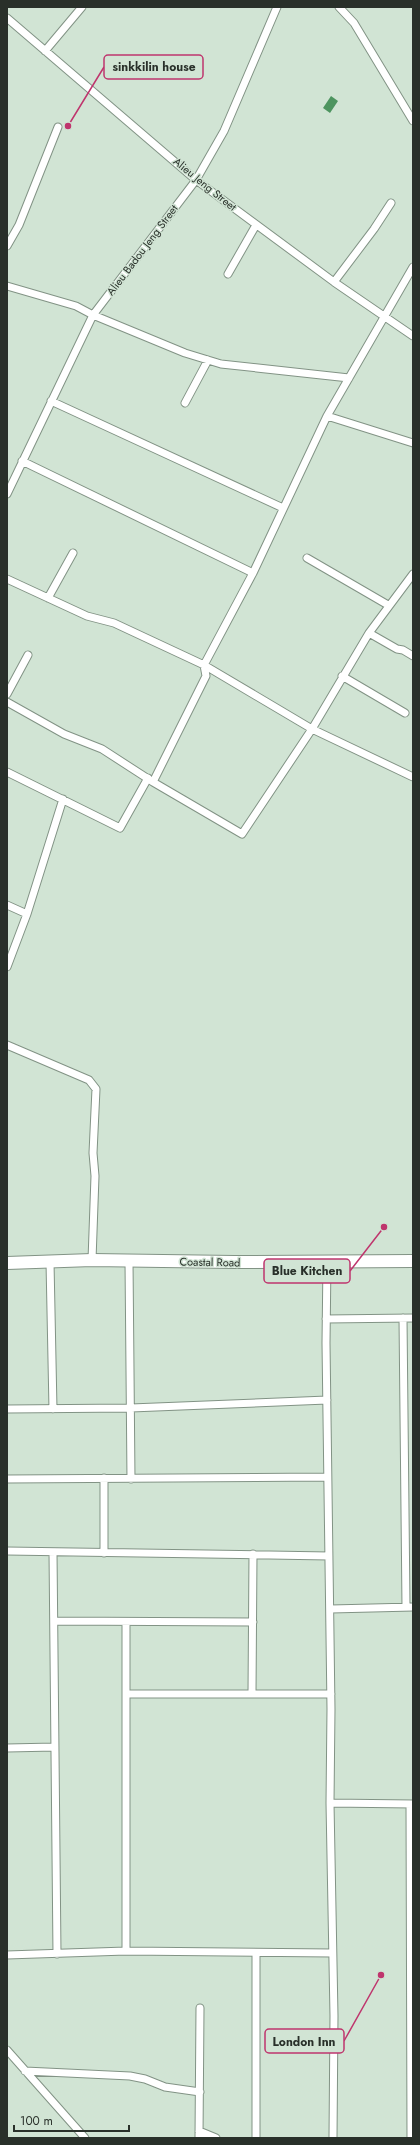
<svg xmlns="http://www.w3.org/2000/svg" width="420" height="2145" font-family="Jost,sans-serif">
  <rect width="100%" height="100%" fill="#d1e4d4"/>
  <path fill="#4d945f" d="M331,96L338,101L330,113L323,108Z"/>
  <g fill="none" stroke-linecap="round" stroke-linejoin="round">
    <defs>
      <path id="street" d="M339,7L354,23L413,121
        M7,18L196,180L334,282L413,336
        M45,51L82,7
        M7,246L19,225L58,127
        M228,274L256,225
        M334,282L374,229L391,203
        M7,286L76,306L93,315L185,353L221,364L349,378
        M51,401L283,508
        M185,403L208,360
        M327,416L413,443
        M22,461L253,573
        M7,494L93,315L196,180L224,131L277,7
        M307,558L388,605
        M7,579L87,616L114,623L204,665L312,729L369,633L413,574
        M48,598L73,553
        M369,633L397,649L403,650L413,656
        M342,676L405,713
        M7,694L28,655
        M7,702L64,734L102,749L153,782L206,676L204,665L253,573L327,416L413,267
        M7,772L120,828L148,778
        M153,782L242,834L312,729L413,777
        M7,905L27,914
        M7,967L27,914L63,799
        M7,1045L89,1080L96,1089L93,1153L95,1176L92,1260
        M129,1261L131,1479
        M327,1261L326,1343L331,1709L330,1803L334,2016L333,2138
        M50,1262L53,1409
        M403,1318L406,1607
        M326,1319L413,1318
        M7,1409L131,1408L327,1400
        M104,1478V1553
        M7,1479L327,1477
        M7,1551L329,1556
        M53,1552L57,1954
        M331,1609L413,1607
        M54,1621L253,1622
        M252,1693L253,1554
        M126,1694H331
        M7,1748L55,1747
        M330,1803L413,1804
        M410,1804L411,2138
        M126,1951V1622
        M256,1953V2138
        M7,1955L126,1951L332,1953
        M7,2050L85,2138
        M25,2071L130,2076L145,2079L165,2087L200,2092
        M199,2131L216,2138
        M199,2138L200,2008"/>
      <path id="primary" d="M7,1263L92,1260L234,1262L413,1261"/>
    </defs>
    <use href="#street" stroke="#829385" stroke-width="9"/>
    <use href="#primary" stroke="#829385" stroke-width="14"/>
    <use href="#street" stroke="#fff" stroke-width="7"/>
    <use href="#primary" stroke="#fff" stroke-width="12"/>
  </g>
  <g text-anchor="middle" dominant-baseline="central" stroke-width="3" stroke-linejoin="round" paint-order="stroke">
    <g font-size="11" fill="#29302a" stroke="#d1e4d4">
      <text transform="translate(205 184) rotate(39)">Alieu Jeng Street</text>
      <text transform="translate(142 250) rotate(-53)">Alieu Badou Jeng Street</text>
      <text transform="translate(210 1262) rotate(1)">Coastal Road</text>
    </g>
  </g>
  <path fill="none" stroke="#bf356d" stroke-width="1.5" d="M68 126L104 67M384 1227L350 1271M381 1975L344 2041"/>
  <g fill="#bf356d" stroke="#d1e4d4" stroke-width="1.5">
    <circle cx="68" cy="126" r="4"/>
    <circle cx="384" cy="1227" r="4"/>
    <circle cx="381" cy="1975" r="4"/>
  </g>
  <g fill="#d1e4d4" stroke="#bf356d" stroke-width="1.5">
    <rect x="104" y="55" width="99" height="24" rx="4"/>
    <rect x="264" y="1259" width="86" height="24" rx="4"/>
    <rect x="265" y="2029" width="79" height="24" rx="4"/>
  </g>
  <g font-size="12" text-anchor="middle" font-weight="bold" fill="#29302a">
    <text x="154" y="71">sinkkilin house</text>
    <text x="307" y="1275">Blue Kitchen</text>
    <text x="304" y="2046">London Inn</text>
  </g>
  <rect width="420" height="2145" fill="none" stroke="#29302a" stroke-width="16"/>
  <path d="M14 2125v6h115v-6" fill="none" stroke="#29302a" stroke-width="2"/>
  <text x="20" y="2125" font-size="12" fill="#29302a" stroke="#d1e4d4" stroke-width="3" paint-order="stroke">100 m</text>
</svg>
